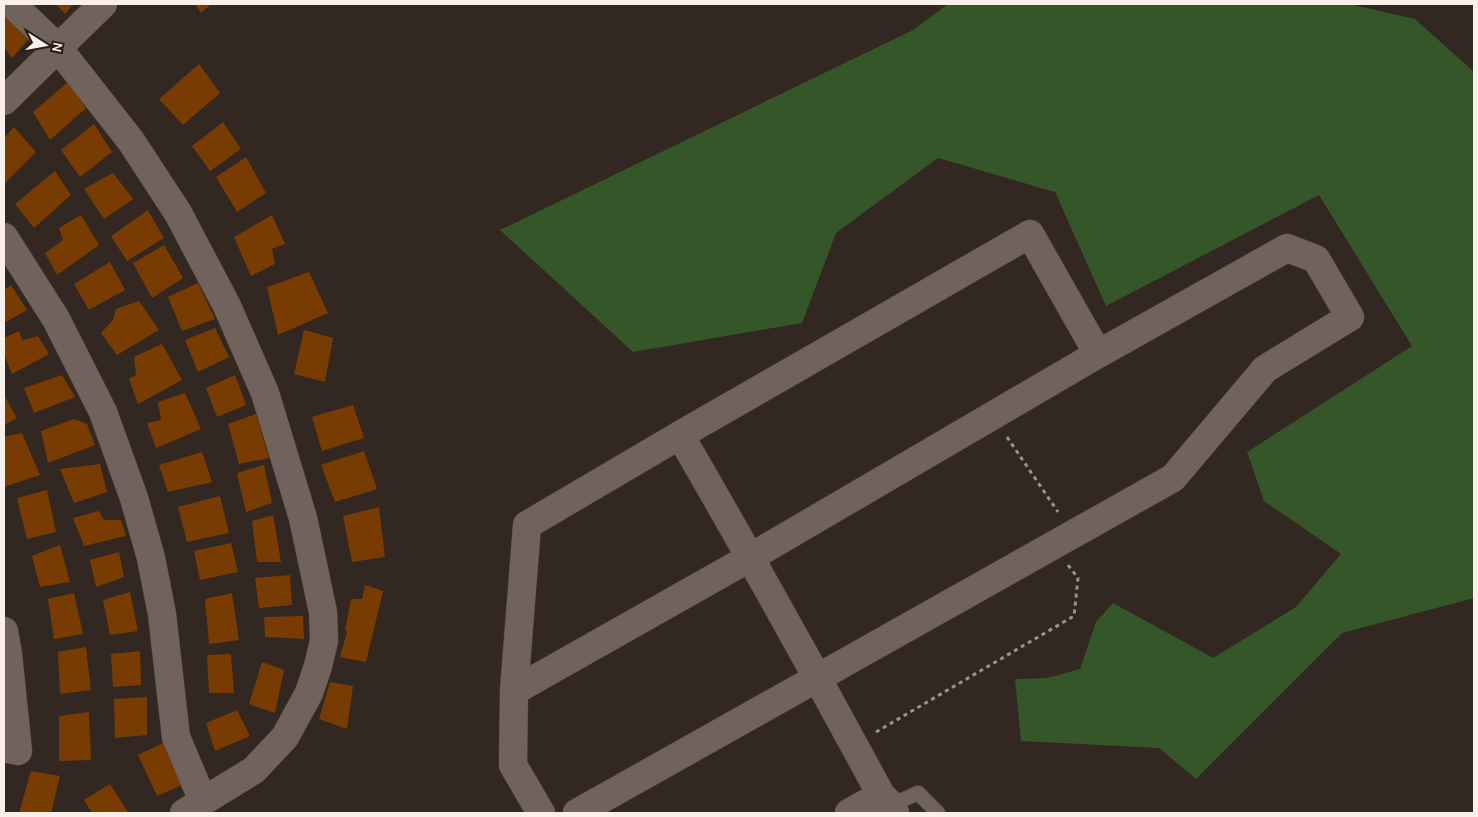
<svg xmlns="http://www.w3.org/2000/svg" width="1478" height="817" font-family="Karla,sans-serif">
  <rect width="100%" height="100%" fill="#332721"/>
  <path fill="#345628" d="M948,4H1349L1415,19L1474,72V598L1342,633L1196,779L1159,748L1021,741L1015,679L1047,678L1080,669L1096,622L1113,603L1213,658L1296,607L1341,554L1264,501L1247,452L1412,346L1319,195L1106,306L1055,192L938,158L836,233L802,323L633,352L500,230L913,30Z"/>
  <path fill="#783c03" d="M56,4H73L65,14Z
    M195,4H211L201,13Z
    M4,10L32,35L12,58L4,47Z
    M199,64L220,93L183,125L159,99Z
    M69,81L86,108L50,140L33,112Z
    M223,122L241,149L210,171L192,146Z
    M94,124L112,152L80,177L61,150Z
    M14,127L36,152L4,184V138Z
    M246,157L266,193L237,212L216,177Z
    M55,171L71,195L34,228L15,204Z
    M113,173L133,199L104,219L84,189Z
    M148,210L164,238L127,261L111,236Z
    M81,215L99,245L57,275L45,253L63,240L59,228Z
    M272,215L285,244L272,249L275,264L251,276L234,237Z
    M164,245L183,278L152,298L133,263Z
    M110,262L125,290L89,310L74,284Z
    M309,272L328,313L278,335L267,287Z
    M198,283L215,319L182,331L168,297Z
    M11,285L27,310L4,323V290Z
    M139,301L159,330L117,355L101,333L113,320L116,309Z
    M215,328L229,357L198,372L185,340Z
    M304,330L333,338L325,382L294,374Z
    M19,331L22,340L38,336L49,354L12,374L4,354V338Z
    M162,344L182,380L138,404L129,379L136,375L134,357Z
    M62,375L75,397L34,413L24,388Z
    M235,375L246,405L217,417L206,388Z
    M185,393L201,429L156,448L147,423L161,420L158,402Z
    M4,395L17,418L4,425Z
    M353,405L364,438L322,451L312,417Z
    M256,414L269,458L239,464L228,424Z
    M74,419L87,424L95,445L48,463L41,431Z
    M22,433L40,475L4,487V437Z
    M364,451L377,489L335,502L321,465Z
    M202,452L212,482L168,492L159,465Z
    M100,464L107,492L74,503L60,469Z
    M264,465L272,503L246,512L237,473Z
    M47,490L56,532L27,539L17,498Z
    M220,496L229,533L187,542L178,507Z
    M379,507L385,557L352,562L343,516Z
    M99,511L104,520H121L126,536L84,546L73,518Z
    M273,515L281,562H257L252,521Z
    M231,543L238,572L200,580L194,551Z
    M60,545L70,582L40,587L32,556Z
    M119,552L124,577L96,587L90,560Z
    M290,575L292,605L259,608L255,578Z
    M365,585L383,591L366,662L340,657L347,632L345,630L351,599H362Z
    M130,592L138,631L110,635L103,600Z
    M74,593L83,634L54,639L48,599Z
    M232,593L239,640L209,644L205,599Z
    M303,616L304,639L265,637L264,617Z
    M86,647L91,690L60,694L58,652Z
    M140,651L141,685L113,687L111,654Z
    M231,654L234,693H209L207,655Z
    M262,662L284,670L275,713L249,704Z
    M330,682L353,686L347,729L319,719Z
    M147,697V735L115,738L114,699Z
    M237,710L250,736L215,751L206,723Z
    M89,712L91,760L59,761V716Z
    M163,743L182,785L157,796L138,755Z
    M31,771L60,776L51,813H19Z
    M110,784L128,812L92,813L84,800Z"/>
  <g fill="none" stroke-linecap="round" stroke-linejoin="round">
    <defs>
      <path id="lane" d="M891,805L918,793L938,813"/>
      <path id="street" d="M103,4L58,48L131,141L178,213L227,306L265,393L303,518L323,612L324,641L318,666L309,693L285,737L254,770L184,813
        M4,101L58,48L12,4
        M4,237L56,319L103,412L134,498L151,558L162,614L176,737L203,801
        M4,631L8,654L18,751L4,748
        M514,691L751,557L1098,354
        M541,813L513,765L514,691L527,525L680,435
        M577,813L1173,478L1265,369L1350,317L1316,259L1287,248L1098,354L1030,234L680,435C749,554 816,674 881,795L891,805L895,813
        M849,813L881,795"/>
    </defs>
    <use href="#lane" stroke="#504640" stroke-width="16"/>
    <use href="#street" stroke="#504640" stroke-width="29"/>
    <path stroke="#9d928d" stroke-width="3" stroke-dasharray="4 4" stroke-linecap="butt" d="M1007,437L1058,512
      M876,732L1074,616L1078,578L1068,565"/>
    <use href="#lane" stroke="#71625b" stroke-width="14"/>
    <use href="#street" stroke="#71625b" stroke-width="28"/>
  </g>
  <rect width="1478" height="817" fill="none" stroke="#f9f0ec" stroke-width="10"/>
  <g transform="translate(45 45) rotate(101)" stroke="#291d17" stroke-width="4" paint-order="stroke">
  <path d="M0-4L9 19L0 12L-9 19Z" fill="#f9f0ec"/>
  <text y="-8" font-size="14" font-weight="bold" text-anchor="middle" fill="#f9f0ec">N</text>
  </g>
</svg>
